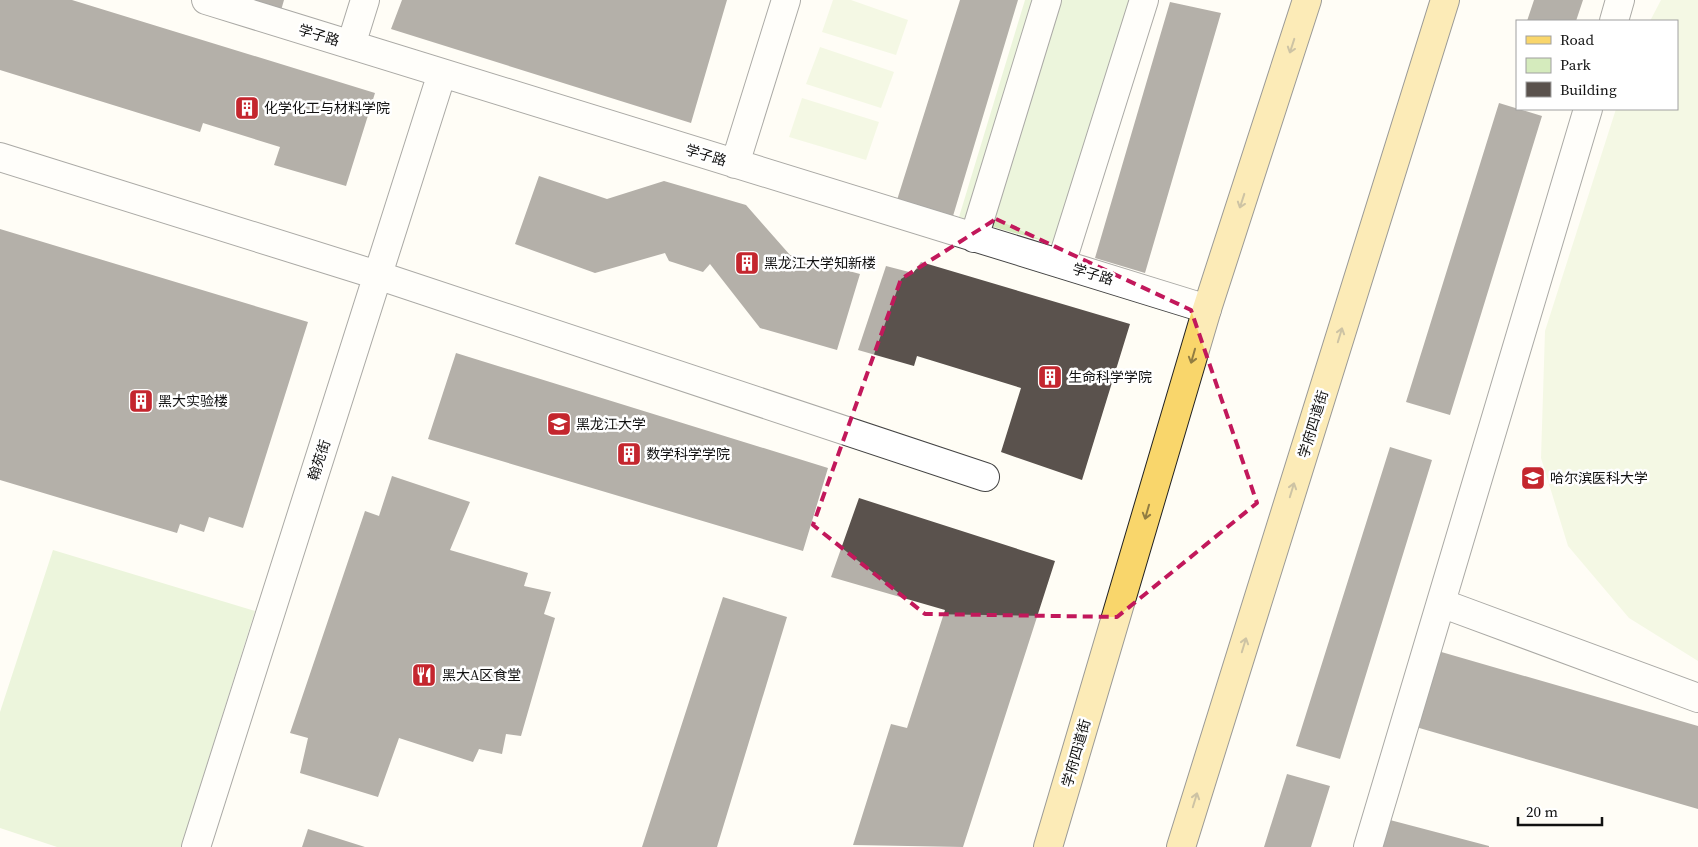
<svg xmlns="http://www.w3.org/2000/svg" width="1698" height="847" font-family="'Source Serif 4','Noto Sans SC',serif">
  <rect width="100%" height="100%" fill="#fffdf5"/>
  <path fill="#d5ebbd" d="M1025,0H1136L1060,246L959,217Z
    M53,550L255,611L181,847H57L0,828V712Z"/>
  <path fill="#e6f2cf" d="M833,0H851L908,20L896,55L822,32Z
    M1661,0H1698V661L1629,618L1568,546L1541,458L1545,331L1616,109H1677V21H1650Z
    M820,47L894,72L881,108L806,84Z
    M802,98L879,122L866,160L789,137Z"/>
  <path fill="#5a524d" d="M0,0H72L375,93L346,186L274,165L280,147L203,123L200,132L0,70Z
    M229,0H284L280,14Z
    M402,0H727L691,123L391,29Z
    M960,0H1018L953,216L897,200Z
    M1534,0H1583L1576,21H1527Z
    M1170,2L1221,13L1145,273L1095,258Z
    M1499,103L1542,116L1450,415L1406,402Z
    M539,176L607,199L664,181L746,205L790,255L860,274L837,350L760,328L710,264L703,272L669,261L665,253L595,273L515,244Z
    M0,229L308,322L243,528L209,517L204,532L180,524L177,533L0,480Z
    M921,262L1130,324L1082,480L1001,452L1021,388L917,356L914,366L858,350L886,266L913,273Z
    M456,353L828,468L803,551L428,439Z
    M1390,447L1432,460L1340,759L1296,746Z
    M392,476L470,502L450,550L528,573L524,586L551,592L544,614L555,618L521,736L506,734L502,754L479,749L473,762L399,738L378,797L300,773L308,738L290,733L365,511L379,516Z
    M859,498L1055,561L963,847L853,845L891,724L907,728L945,610L831,577Z
    M723,597L787,617L717,847H642Z
    M1431,649L1698,726V809L1409,725Z
    M1287,774L1330,786L1311,847H1264Z
    M1390,820L1489,846V847H1383Z
    M308,829L365,847H302Z"/>
  <g fill="none" stroke-linecap="round" stroke-linejoin="round">
    <defs>
      <path id="minor" d="M206,0L1207,309
        M1614,21L1620,0
        M351,45L365,0
        M0,157L377,275L985,477
        M735,164L786,0
        M974,238L1047,0
        M1061,264L1144,0
        M1441,603L1698,698
        M196,847L442,73
        M1368,847L1588,109"/>
      <path id="primary" d="M1048,847L1207,309L1307,0
        M1181,847L1445,0"/>
    </defs>
    <use href="#minor" stroke="#444" stroke-width="30"/>
    <use href="#primary" stroke="#222" stroke-width="30"/>
    <use href="#minor" stroke="#fff" stroke-width="28"/>
    <use href="#primary" stroke="#f9d66b" stroke-width="28"/>
  </g>
  <defs><path id="oneway-shaft" d="M-6 0H5M1.5-3L5.5 0L1.5 3" fill="none" stroke-width="1.6" stroke-linecap="round" stroke-linejoin="round" transform="scale(1.25)"/></defs>
  <g stroke="#917d42">
    <use href="#oneway-shaft" transform="translate(1292 46) rotate(108)"/>
    <use href="#oneway-shaft" transform="translate(1242 201) rotate(108)"/>
    <use href="#oneway-shaft" transform="translate(1340 335) rotate(-73)"/>
    <use href="#oneway-shaft" transform="translate(1193 356) rotate(106)"/>
    <use href="#oneway-shaft" transform="translate(1292 490) rotate(-73)"/>
    <use href="#oneway-shaft" transform="translate(1147 512) rotate(106)"/>
    <use href="#oneway-shaft" transform="translate(1244 645) rotate(-73)"/>
    <use href="#oneway-shaft" transform="translate(1195 800) rotate(-73)"/>
  </g>
  <path d="M0 0H1698V847H0ZM996,219L1191,310L1257,503L1117,617L925,614L813,525L901,279Z" fill="#fffdf5" fill-opacity=".55" fill-rule="evenodd"/>
  <path fill="none" stroke="#c2185b" stroke-width="4" stroke-dasharray="10 6" stroke-linejoin="round" d="M996,219L1191,310L1257,503L1117,617L925,614L813,525L901,279Z"/>
  <defs>
    <symbol id="building-square" viewBox="-11 -11 22 22"><rect x="-9" y="-9" width="18" height="18" rx="4" fill="#c4262e" stroke="#fff"/><path d="M-4-6H4V6H1V3H-1V6H-4ZM-2.5-4.3h1.7v1.8h-1.7ZM.8-4.3h1.7v1.8H.8ZM-2.5-1h1.7V.8h-1.7ZM.8-1h1.7V.8H.8Z" fill="#fff"/></symbol>
    <symbol id="university-square" viewBox="-11 -11 22 22"><rect x="-9" y="-9" width="18" height="18" rx="4" fill="#c4262e" stroke="#fff"/><path d="M0-5L7-2L0 1L-7-2ZM-4 1L0 2.5L4 1V4Q0 6-4 4Z" fill="#fff"/></symbol>
    <symbol id="restaurant-square" viewBox="-11 -11 22 22"><rect x="-9" y="-9" width="18" height="18" rx="4" fill="#c4262e" stroke="#fff"/><path d="M-5-6h1v4h1v-4h1v4h1v-4h1v5L-1.5 .5V6h-2V.5L-5-1ZM5-6V6H3V1.5H1.5Q1.5-4 5-6Z" fill="#fff"/></symbol>
  </defs>
  <g fill-rule="evenodd">
    <use href="#building-square" x="233" y="94" width="28" height="28"/>
    <use href="#building-square" x="733" y="249" width="28" height="28"/>
    <use href="#building-square" x="1036" y="363" width="28" height="28"/>
    <use href="#building-square" x="127" y="387" width="28" height="28"/>
    <use href="#university-square" x="545" y="410" width="28" height="28"/>
    <use href="#building-square" x="615" y="440" width="28" height="28"/>
    <use href="#university-square" x="1519" y="464" width="28" height="28"/>
    <use href="#restaurant-square" x="410" y="661" width="28" height="28"/>
  </g>
  <g text-anchor="middle" dominant-baseline="central" stroke-width="5" stroke-linejoin="round" paint-order="stroke">
    <g font-size="14" fill="#111" stroke="#fff">
      <text transform="translate(319 35) rotate(17)">学子路</text>
      <text transform="translate(706 155) rotate(17)">学子路</text>
      <text transform="translate(1093 274) rotate(17)">学子路</text>
      <text transform="translate(1313 424) rotate(-73)">学府四道街</text>
      <text transform="translate(319 460) rotate(-72)">翰苑街</text>
      <text transform="translate(1076 753) rotate(-74)">学府四道街</text>
    </g>
    <g font-size="14" fill="#111" stroke="#fff" text-anchor="start">
      <text x="264" y="108">化学化工与材料学院</text>
      <text x="764" y="263">黑龙江大学知新楼</text>
      <text x="1068" y="377">生命科学学院</text>
      <text x="158" y="401">黑大实验楼</text>
      <text x="576" y="424">黑龙江大学</text>
      <text x="646" y="454">数学科学学院</text>
      <text x="1550" y="478">哈尔滨医科大学</text>
      <text x="442" y="675">黑大A区食堂</text>
    </g>
  </g>
  <rect x="1516" y="20" width="162" height="90" fill="#ffffff" stroke="#a0a0a0"/>
  <rect x="1526" y="36" width="25" height="8" fill="#f9d66b" stroke="#a0a0a0"/>
  <text x="1560" y="45" font-size="15" fill="#111111">Road</text>
  <rect x="1526" y="58" width="25" height="15" fill="#d5ebbd" stroke="#a0a0a0"/>
  <text x="1560" y="70" font-size="15" fill="#111111">Park</text>
  <rect x="1526" y="82" width="25" height="15" fill="#5a524d" stroke="#a0a0a0"/>
  <text x="1560" y="95" font-size="15" fill="#111111">Building</text>
  <path d="M1518 817v8h84v-8" fill="none" stroke="#111111" stroke-width="2.5"/>
  <text x="1526" y="817" font-size="15" fill="#111111" stroke="#ffffff" stroke-width="4" paint-order="stroke">20 m</text>
</svg>
